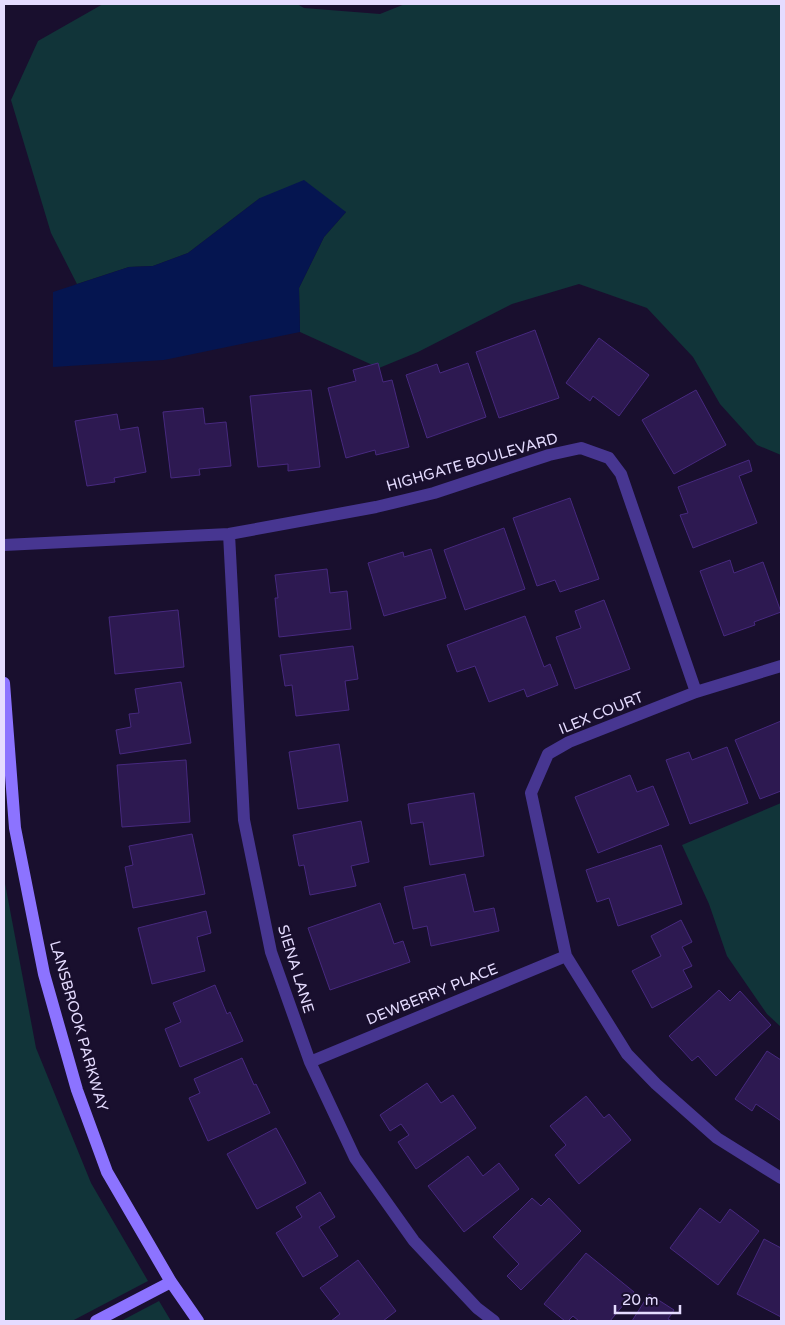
<svg xmlns="http://www.w3.org/2000/svg" width="785" height="1325" font-family="'Varela Round',sans-serif">
  <rect width="100%" height="100%" fill="#190f2e"/>
  <path fill="#113439" d="M103,4H297L304,8L380,14L405,4H781V455L757,445L720,404L693,357L647,308L579,284L512,304L418,352L379,368L300,332L299,288L324,237L346,212L260,198L188,253L153,266L129,267L77,284L51,233L11,100L38,41Z
    M781,803V1027L767,1014L727,956L709,904L682,845Z
    M4,878L36,1048L91,1183L148,1281L72,1321H4Z
    M159,1301L171,1321H121Z"/>
  <path fill="#051550" d="M304,180L346,212L324,237L299,288L300,332L164,360L53,367V292L129,267L153,266L188,253L260,198Z"/>
  <path fill="#2d1951" stroke="#47297f" d="M535,330L559,398L499,418L476,352Z
    M599,338L649,375L619,416L593,396L590,401L566,383Z
    M378,363L383,382L392,380L409,447L376,455L375,450L346,458L328,388L356,381L353,370Z
    M468,363L486,417L427,438L406,375L437,364L440,373Z
    M311,390L320,467L288,471V464L258,467L250,396Z
    M696,390L726,445L674,474L642,420Z
    M203,408L205,424L226,422L231,466L199,469L200,475L171,478L163,412Z
    M117,414L120,430L138,427L146,472L114,478L115,482L87,486L75,421Z
    M749,460L752,471L739,476L757,523L693,548L680,515L688,513L678,487Z
    M570,498L599,579L560,592L555,580L537,586L513,518Z
    M504,528L525,589L465,610L444,550Z
    M431,549L446,598L384,616L368,563L403,552L404,557Z
    M730,560L734,573L763,562L781,612L754,622L755,625L724,636L700,571Z
    M327,569L330,593L347,591L351,629L279,637L275,598H278L275,575Z
    M604,600L630,669L575,689L556,637L581,628L575,611Z
    M178,610L184,667L115,674L109,617Z
    M525,616L544,667L550,664L558,685L527,697L524,689L489,702L475,666L457,672L447,645Z
    M353,646L358,679L345,681L349,710L296,716L292,685L285,686L280,655Z
    M181,682L191,743L120,754L116,730L131,727L129,714L139,713L135,689Z
    M781,721V791L760,799L735,740Z
    M339,744L348,801L298,809L289,752Z
    M727,747L748,803L690,824L666,760L689,752L692,760Z
    M186,760L190,822L122,827L117,765Z
    M630,775L637,792L653,786L669,825L598,853L575,797Z
    M474,793L484,856L430,865L423,822L411,824L408,804Z
    M361,821L369,862L351,866L356,886L310,895L304,865L299,866L293,835Z
    M192,834L205,894L133,908L125,867L133,865L129,846Z
    M661,845L682,904L618,926L609,898L597,902L586,870Z
    M465,874L474,912L494,908L499,931L431,946L427,926L413,929L404,887Z
    M380,903L394,944L403,941L410,962L330,990L308,928Z
    M206,911L211,933L197,937L205,971L152,984L138,928Z
    M681,920L692,942L682,947L692,966L683,970L692,987L652,1008L632,971L661,956L651,936Z
    M215,985L227,1014L230,1012L243,1041L180,1067L165,1029L181,1022L173,1003Z
    M719,990L730,1001L740,991L771,1025L716,1076L698,1056L692,1061L669,1036Z
    M767,1051L781,1060V1121L756,1104L752,1111L735,1099Z
    M242,1058L254,1085L256,1084L270,1113L208,1141L189,1098L200,1093L194,1079Z
    M427,1083L441,1103L453,1095L476,1128L416,1169L398,1142L409,1135L401,1124L390,1131L380,1115Z
    M586,1096L604,1118L609,1114L631,1140L579,1184L555,1155L566,1145L550,1126Z
    M276,1128L306,1183L257,1209L227,1154Z
    M468,1156L483,1176L499,1163L519,1189L464,1232L428,1186Z
    M320,1192L335,1217L319,1227L338,1256L303,1277L276,1233L302,1217L296,1207Z
    M532,1198L541,1206L549,1198L581,1231L521,1290L507,1276L519,1264L493,1237Z
    M700,1208L720,1223L730,1209L759,1231L718,1285L670,1248Z
    M764,1239L781,1248V1317L737,1294Z
    M586,1253L634,1292L610,1321H579L573,1316L568,1321H565L544,1304Z
    M358,1260L396,1311L383,1321H331L340,1314L320,1288Z
    M649,1294L674,1310L668,1319L672,1321H632Z"/>
  <g fill="none" stroke-linecap="round" stroke-linejoin="round">
    <path stroke="#473691" stroke-width="12" d="M229,534L244,820L271,952L310,1062L355,1158L414,1241L477,1308L494,1321
      M4,545L229,534L376,507L434,493L549,455L581,448L609,458L621,474L696,692
      M781,666L696,692L569,742L548,754L531,793L566,956L627,1054L656,1084L717,1138L781,1178
      M310,1062L566,956"/>
    <path stroke="#8c73ff" stroke-width="12" d="M4,683L15,828L44,974L77,1090L107,1172L171,1282L198,1321
      M96,1321L171,1282"/>
  </g>
  <g text-anchor="middle" dominant-baseline="central" stroke-width="5" stroke-linejoin="round" paint-order="stroke">
    <g font-size="15" fill="#e5dcff" stroke="#190f2e">
      <text transform="translate(472 462) rotate(-16)">HIGHGATE BOULEVARD</text>
      <text transform="translate(601 713) rotate(-22)">ILEX COURT</text>
      <text transform="translate(296 969) rotate(73)">SIENA LANE</text>
      <text transform="translate(432 994) rotate(-22)">DEWBERRY PLACE</text>
      <text transform="translate(79 1026) rotate(74)">LANSBROOK PARKWAY</text>
    </g>
  </g>
  <rect width="785" height="1325" fill="none" stroke="#e5dcff" stroke-width="10"/>
  <path d="M615 1305v8h65v-8" fill="none" stroke="#e5dcff" stroke-width="2.5"/>
  <text x="622" y="1305" font-size="15" fill="#e5dcff" stroke="#190f2e" stroke-width="4" paint-order="stroke">20 m</text>
</svg>
